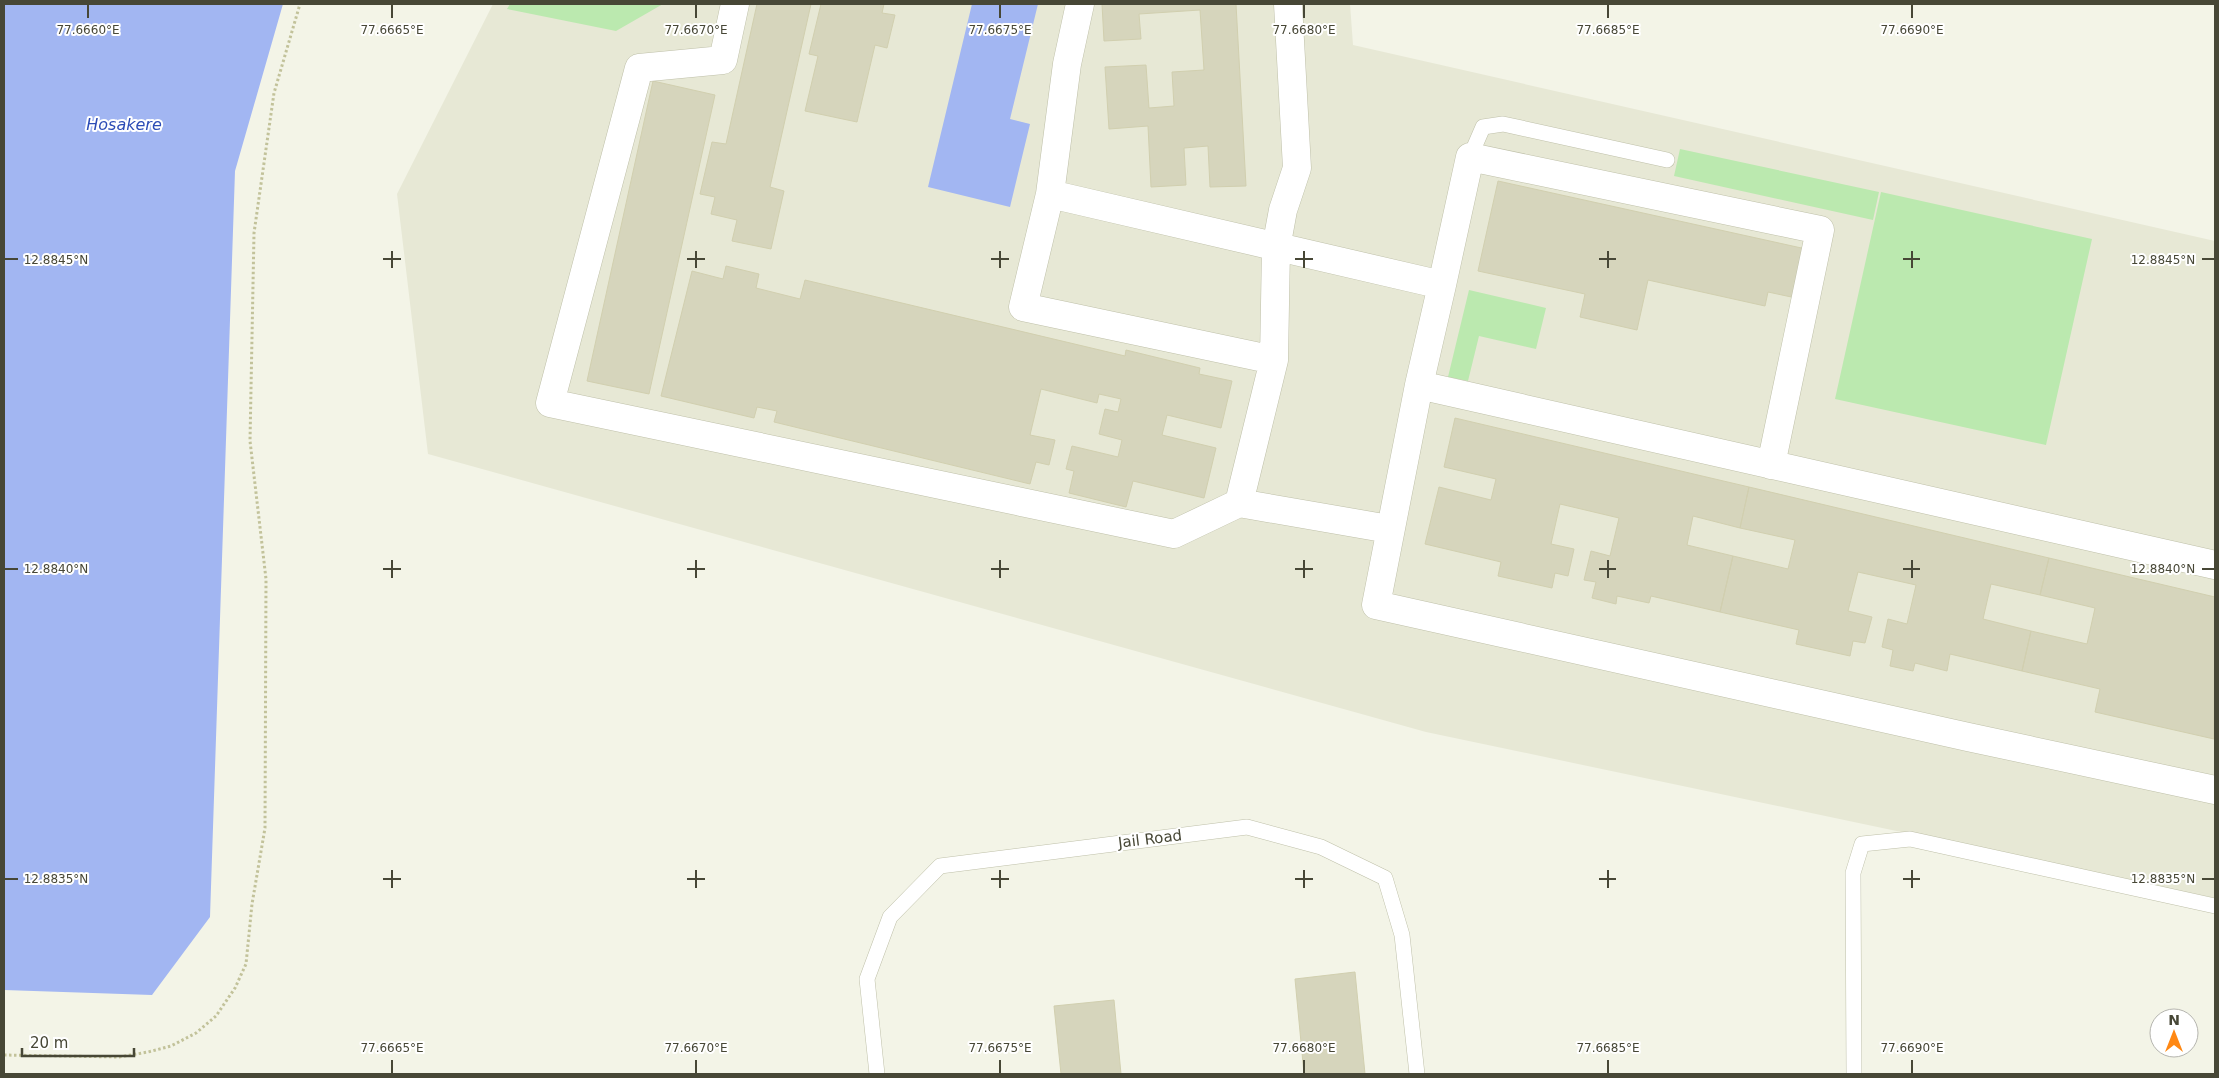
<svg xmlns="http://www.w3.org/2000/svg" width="2219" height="1078" font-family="'DejaVu Sans',sans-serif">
  <rect width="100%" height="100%" fill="#f3f4e7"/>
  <path fill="#e7e8d5" d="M493,4H1350L1353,45L2215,241V898L1426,732L428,454L397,194Z"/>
  <path fill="#bbe9af" d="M510,4H663L616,31L507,9Z
    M1680,149L1879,192L1873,220L1674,176Z
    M1881,192L2092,239L2046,445L1835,399Z
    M1469,290L1546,308L1536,349L1479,336L1468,381L1448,377Z"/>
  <path fill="#a2b6f2" d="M4,4H283L235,171L210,917L152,995L4,990Z
    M972,4H1038L1010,119L1030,124L1010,207L928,187Z"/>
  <path fill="#d6d5bc" stroke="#d1cfaf" d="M757,4H811L770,187L784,191L771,249L732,241L737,220L711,214L715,197L700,194L712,142L726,144Z
    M821,4H884L882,13L895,15L887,48L875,45L857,122L805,111L818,56L809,54Z
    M1102,4H1236L1246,186L1210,187L1208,146L1184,148L1186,185L1151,187L1148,126L1109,129L1105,67L1146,65L1149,108L1174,106L1172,72L1204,70L1200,10L1139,14L1141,39L1104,41Z
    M653,81L715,95L649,394L587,381Z
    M1498,181L1806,249L1796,298L1768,292L1765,306L1648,280L1637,330L1580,317L1585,294L1478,271Z
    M726,266L759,274L756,288L800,299L805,280L1125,356L1126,350L1200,368L1199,374L1232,381L1221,428L1167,415L1162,435L1216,448L1204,498L1133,481L1126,507L1069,493L1074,471L1066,469L1072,446L1118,457L1122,440L1099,434L1105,409L1118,412L1121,399L1099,394L1097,403L1041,389L1030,435L1055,440L1049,465L1036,462L1030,484L774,422L777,411L757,407L754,418L661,396L692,271L723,279Z
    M1455,418L1749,487L1740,528L1693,516L1687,545L1733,556L1720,612L1651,596L1649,603L1617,596L1616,604L1592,598L1596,582L1584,580L1591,551L1610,556L1619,518L1560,504L1551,544L1574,549L1568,576L1555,573L1552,588L1498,576L1501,562L1425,544L1439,487L1491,500L1496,479L1444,467Z
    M1749,487L2049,558L2040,595L1991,584L1983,619L2031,631L2022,671L1950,654L1947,671L1915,663L1913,671L1890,666L1893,650L1882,647L1888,619L1907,624L1916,585L1858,572L1848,611L1872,617L1865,643L1853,641L1850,656L1796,644L1799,630L1720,612L1733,556L1788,569L1795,540L1740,528Z
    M2049,558L2215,597L2214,739L2095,712L2100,689L2022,671L2031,631L2087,644L2095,608L2040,595Z
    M1355,972L1365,1074H1304L1295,979Z
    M1114,1000L1121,1074H1061L1054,1006Z"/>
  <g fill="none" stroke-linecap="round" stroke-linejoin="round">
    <defs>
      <path id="lane" d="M1470,157L1483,127L1503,124L1667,160
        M877,1074L867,979L890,917L940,866L1247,827L1321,847L1385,878L1402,935L1417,1074
        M1854,1074L1853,873L1862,844L1910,839L2215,906"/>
      <path id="street" d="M735,4L723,60L639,68L550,403L1174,534L1239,503
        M1080,4L1067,64L1050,194L1023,307L1274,360L1276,248L1283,210L1297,168L1288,4
        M1050,194L1442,285L1419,385L2215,565
        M1442,285L1470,157L1820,230L1771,465
        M1274,360L1239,503L1389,529
        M1419,385L1376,605L1968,737L2215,790"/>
    </defs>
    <use href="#lane" stroke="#bfc0a9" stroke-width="16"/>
    <use href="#street" stroke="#bfc0a9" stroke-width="29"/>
    <path stroke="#c2c29a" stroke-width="3" stroke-dasharray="2.5 2.5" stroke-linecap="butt" d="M4,1055L119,1057L148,1052L171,1046L196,1033L216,1016L235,988L246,964L252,904L265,828L266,579L250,441L254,233L274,93L300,4"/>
    <use href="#lane" stroke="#fff" stroke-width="15"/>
    <use href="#street" stroke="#fff" stroke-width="28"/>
  </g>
  <path fill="none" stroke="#474736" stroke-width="2" d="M88,5V18M392,5V18M696,5V18M1000,5V18M1304,5V18M1608,5V18M1912,5V18M392,251V268M696,251V268M1000,251V268M1304,251V268M1608,251V268M1912,251V268M5,259H18M383,259H401M687,259H705M991,259H1009M1295,259H1313M1599,259H1616M1903,259H1920M2202,259H2214M392,560V578M696,560V578M1000,560V578M1304,560V578M1608,560V578M1912,560V578M5,569H18M383,569H401M687,569H705M991,569H1009M1295,569H1313M1599,569H1616M1903,569H1920M2202,569H2214M392,870V888M696,870V888M1000,870V888M1304,870V888M1608,870V888M1912,870V888M5,879H18M383,879H401M687,879H705M991,879H1009M1295,879H1313M1599,879H1616M1903,879H1920M2202,879H2214M392,1060V1073M696,1060V1073M1000,1060V1073M1304,1060V1073M1608,1060V1073M1912,1060V1073"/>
  <g text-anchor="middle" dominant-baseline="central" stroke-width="4" stroke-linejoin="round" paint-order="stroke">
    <g font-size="15" fill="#474736" stroke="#fff">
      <text transform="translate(1150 839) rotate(-7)">Jail Road</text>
    </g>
    <g font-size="16" font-style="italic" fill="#2c4cb6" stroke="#fff">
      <text x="124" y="124">Hosakere</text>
    </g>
  </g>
  <g font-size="12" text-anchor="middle" fill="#474736" stroke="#fff" stroke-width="4" stroke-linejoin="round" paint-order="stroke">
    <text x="88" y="34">77.6660°E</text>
    <text x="392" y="34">77.6665°E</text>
    <text x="696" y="34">77.6670°E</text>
    <text x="1000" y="34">77.6675°E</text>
    <text x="1304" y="34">77.6680°E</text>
    <text x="1608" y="34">77.6685°E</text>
    <text x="1912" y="34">77.6690°E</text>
    <text x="56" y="264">12.8845°N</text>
    <text x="2163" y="264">12.8845°N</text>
    <text x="56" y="573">12.8840°N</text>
    <text x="2163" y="573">12.8840°N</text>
    <text x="56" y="883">12.8835°N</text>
    <text x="2163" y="883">12.8835°N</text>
    <text x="392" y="1052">77.6665°E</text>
    <text x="696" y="1052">77.6670°E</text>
    <text x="1000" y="1052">77.6675°E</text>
    <text x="1304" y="1052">77.6680°E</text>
    <text x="1608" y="1052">77.6685°E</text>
    <text x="1912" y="1052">77.6690°E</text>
  </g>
  <rect width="2219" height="1078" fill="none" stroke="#474736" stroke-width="10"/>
  <g transform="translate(2174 1033)"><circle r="24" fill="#ffffff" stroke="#b5b5af"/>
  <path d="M0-4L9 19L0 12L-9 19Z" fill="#ff8813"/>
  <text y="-8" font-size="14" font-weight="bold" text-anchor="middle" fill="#474736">N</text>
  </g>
  <path d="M22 1048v8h112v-8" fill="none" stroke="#474736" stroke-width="2.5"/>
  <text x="30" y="1048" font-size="15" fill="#474736" stroke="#ffffff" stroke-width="4" paint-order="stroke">20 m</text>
</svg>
